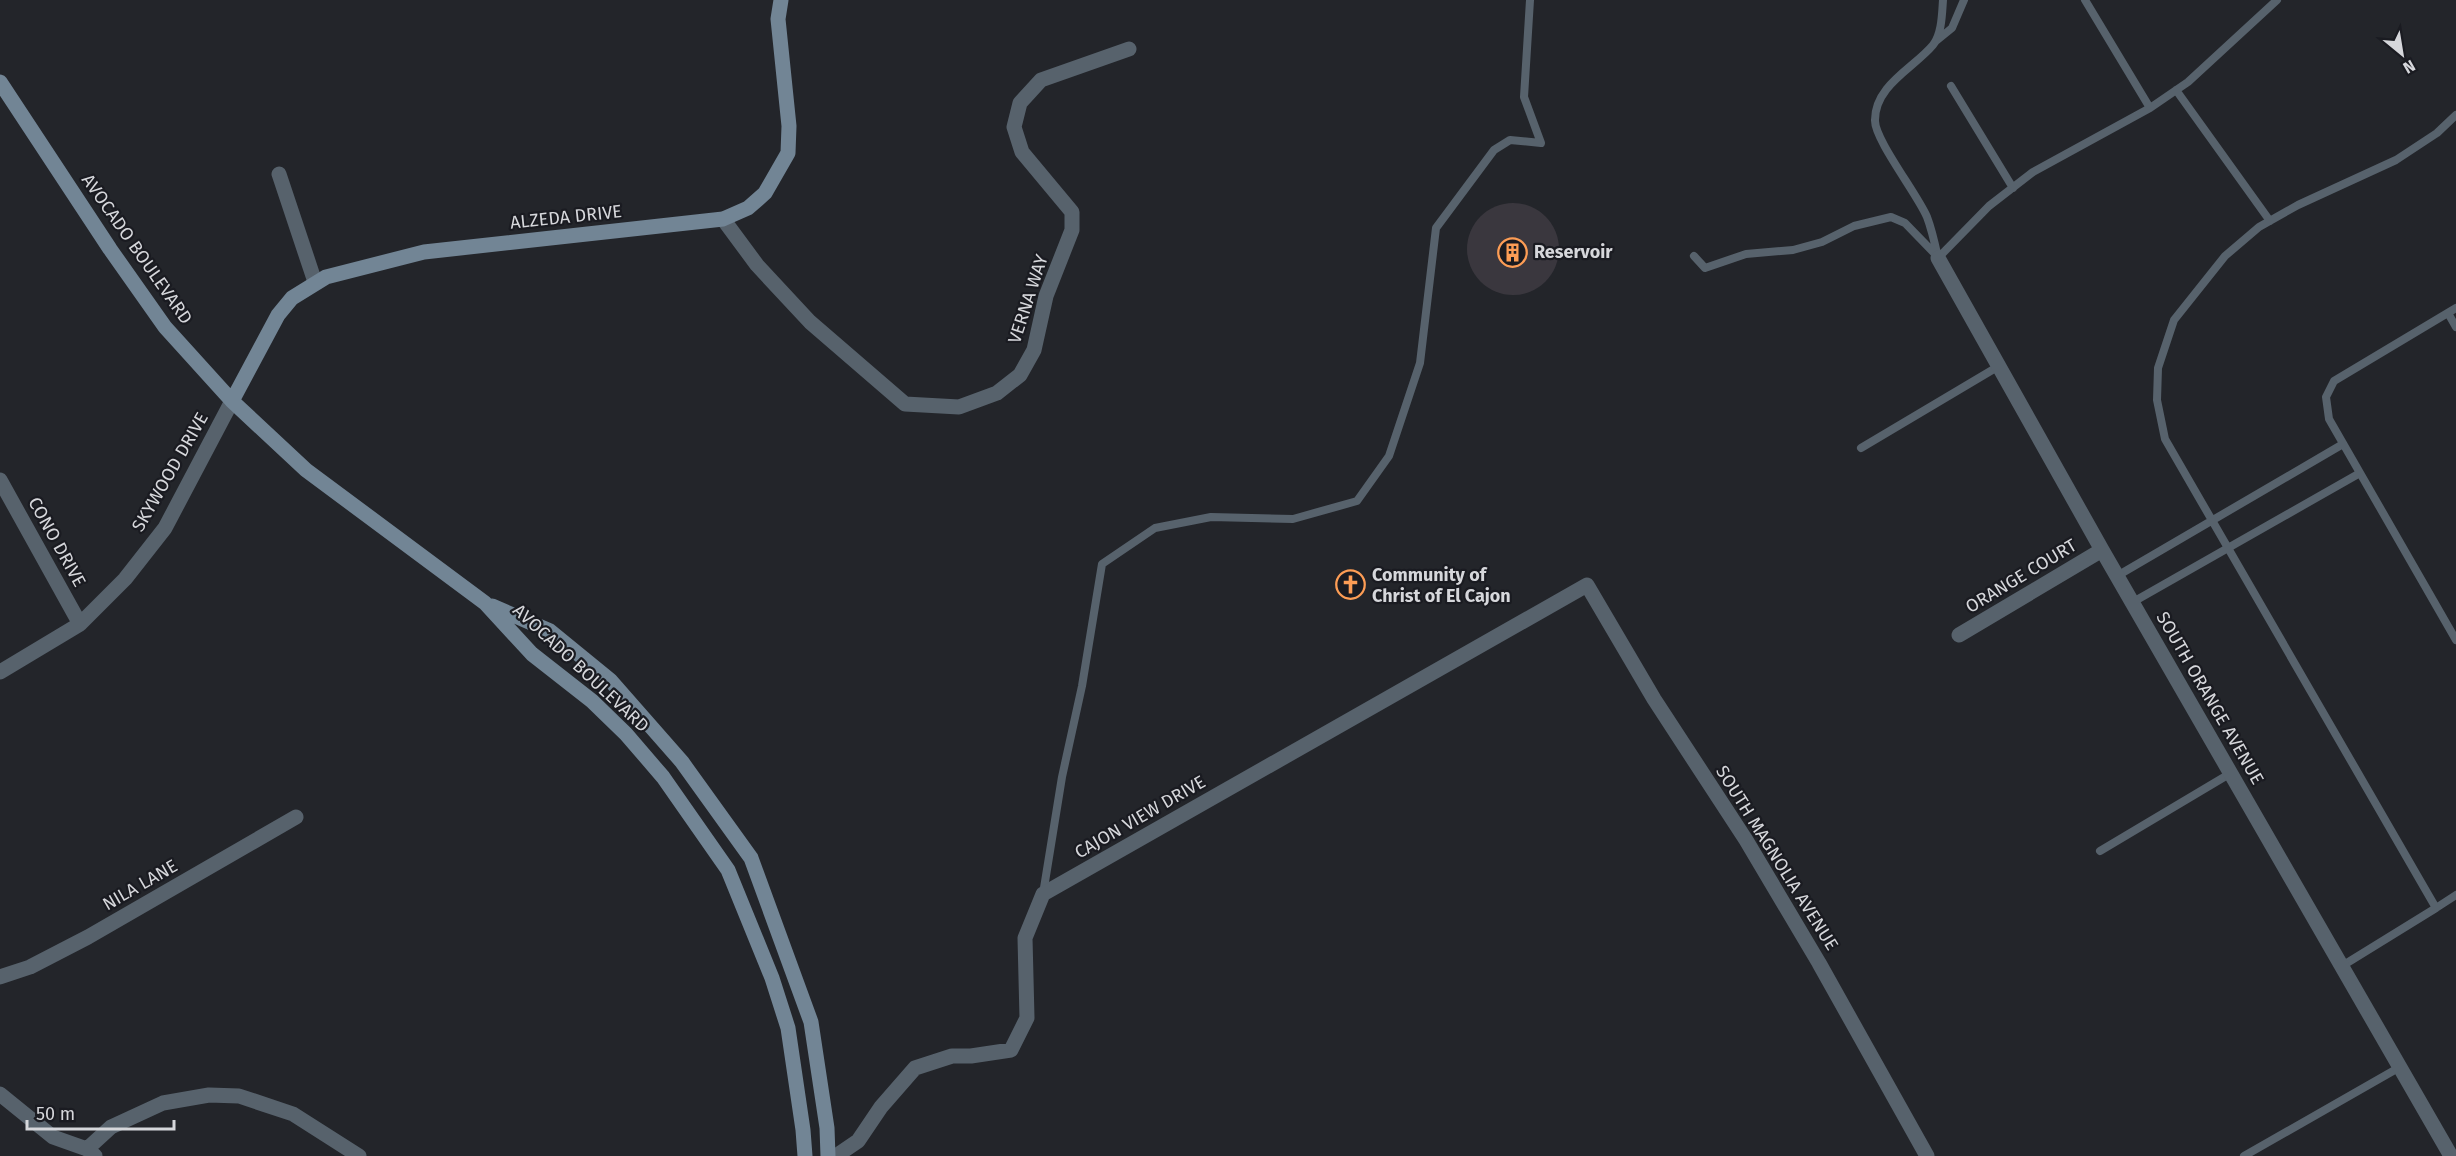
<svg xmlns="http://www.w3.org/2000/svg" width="2456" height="1156" font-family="'Fira Sans',sans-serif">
  <rect width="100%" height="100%" fill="#23252a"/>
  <path fill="#3a373e" d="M1467 249a46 46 0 1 1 92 0a46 46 0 1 1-92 0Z"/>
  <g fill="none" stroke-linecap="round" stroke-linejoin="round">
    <path stroke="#57626c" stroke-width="8" d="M2085,0L2150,108
      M1936,41L1952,28L1964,0
      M1951,86L2013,188
      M2176,90L2270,221
      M2456,115L2437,133L2396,160L2298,205L2259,227L2225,256L2174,320L2158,368L2157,400L2165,439L2436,908L2456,895
      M1694,256L1705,268L1746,254L1793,250L1822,242L1854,226L1891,217L1905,223L1938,257
      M1938,258L1989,206L2033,172L2150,108L2188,82L2277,0
      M1938,258C1935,244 1932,230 1927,217C1918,195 1874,139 1875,120C1875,85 1914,68 1933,45C1942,34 1942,13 1943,0
      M2456,308L2334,381L2326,397L2329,419L2456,640
      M2448,313L2456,327
      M1861,448L1999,366
      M2117,576L2343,444
      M2133,602L2360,473
      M2100,851L2231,773
      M1043,894L1062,777L1082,686L1102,564L1155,528L1211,517L1293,519L1357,501L1389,456L1420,363L1436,228L1494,150L1510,140L1541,143L1524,97L1530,0
      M2342,966L2436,908
      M2244,1156L2400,1067"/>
    <path stroke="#57626c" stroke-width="15" d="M279,174L315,282
      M723,219L757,265L810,322L905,404L959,407L997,393L1020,375L1034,350L1046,296L1072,230V212L1022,152L1014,127L1020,103L1041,80L1129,49
      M1938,258L2102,550L2451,1156
      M0,480L80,624
      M1959,635L2102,550
      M0,672L80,624L125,579L165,528L232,401
      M0,977L30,967L88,937L296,817
      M0,1094L53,1137L87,1149L95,1156
      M87,1149L111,1127L163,1103L209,1095L239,1096L293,1114L359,1156
      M836,1156L858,1141L881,1107L915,1068L952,1056H971L1011,1050L1027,1018L1025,938L1043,894L1587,585L1654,699L1746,840L1819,963L1927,1156"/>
    <path stroke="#728595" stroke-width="15" d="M0,82L110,249L165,327L232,401L306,470L485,603L532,654L592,701L626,734L663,777L728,870L772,978L788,1028L803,1130L805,1156
      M232,401L278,315L292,298L326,277L424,252L723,219L748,208L765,193L788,153L789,126L778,19L781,0
      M492,606L550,631L610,680L682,762L751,858L811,1022L827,1128L828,1156"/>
  </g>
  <defs>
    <symbol id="building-ring" viewBox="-11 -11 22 22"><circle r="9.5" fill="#1a1b21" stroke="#fd9d55" stroke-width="1.5"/><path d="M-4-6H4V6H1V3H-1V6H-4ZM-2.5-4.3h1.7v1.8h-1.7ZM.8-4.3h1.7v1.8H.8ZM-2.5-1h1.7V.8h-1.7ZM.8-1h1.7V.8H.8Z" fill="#fd9d55"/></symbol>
    <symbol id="church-ring" viewBox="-11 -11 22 22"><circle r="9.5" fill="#1a1b21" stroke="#fd9d55" stroke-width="1.5"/><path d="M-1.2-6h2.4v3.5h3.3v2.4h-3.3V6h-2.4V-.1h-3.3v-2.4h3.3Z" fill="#fd9d55"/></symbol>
  </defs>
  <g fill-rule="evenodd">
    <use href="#building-ring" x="1496" y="236" width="33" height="33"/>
    <use href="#church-ring" x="1334" y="568" width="33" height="33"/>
  </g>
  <g text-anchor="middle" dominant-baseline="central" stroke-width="4.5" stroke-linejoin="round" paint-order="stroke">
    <g font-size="18" fill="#d6d7db" stroke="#1a1b21">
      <text transform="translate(566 217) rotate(-6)">ALZEDA DRIVE</text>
      <text transform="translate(137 249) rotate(55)">AVOCADO BOULEVARD</text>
      <text transform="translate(1028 299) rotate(-72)">VERNA WAY</text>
      <text transform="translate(170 472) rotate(-60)">SKYWOOD DRIVE</text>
      <text transform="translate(57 542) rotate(61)">CONO DRIVE</text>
      <text transform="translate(2021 576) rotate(-31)">ORANGE COURT</text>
      <text transform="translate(581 668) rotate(43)">AVOCADO BOULEVARD</text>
      <text transform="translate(2210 698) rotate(60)">SOUTH ORANGE AVENUE</text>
      <text transform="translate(1140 817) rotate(-30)">CAJON VIEW DRIVE</text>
      <text transform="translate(1777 858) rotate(58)">SOUTH MAGNOLIA AVENUE</text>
      <text transform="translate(140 885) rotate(-30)">NILA LANE</text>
    </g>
    <g font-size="18" font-weight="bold" fill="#d6d7db" stroke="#1a1b21" text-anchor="start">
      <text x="1534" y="252">Reservoir</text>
      <text x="1372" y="575">Community of<tspan x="1372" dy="21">Christ of El Cajon</tspan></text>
    </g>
  </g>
  <g transform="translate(2402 54) rotate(150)" stroke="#1a1b21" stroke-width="4.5" paint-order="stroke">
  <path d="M0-4.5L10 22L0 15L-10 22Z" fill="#d6d7db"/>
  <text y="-9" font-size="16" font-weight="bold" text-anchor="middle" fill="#d6d7db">N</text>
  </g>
  <path d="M27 1120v9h147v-9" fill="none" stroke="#d6d7db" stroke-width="3"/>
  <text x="36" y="1120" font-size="18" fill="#d6d7db" stroke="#1a1b21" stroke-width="4.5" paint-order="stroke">50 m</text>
</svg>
